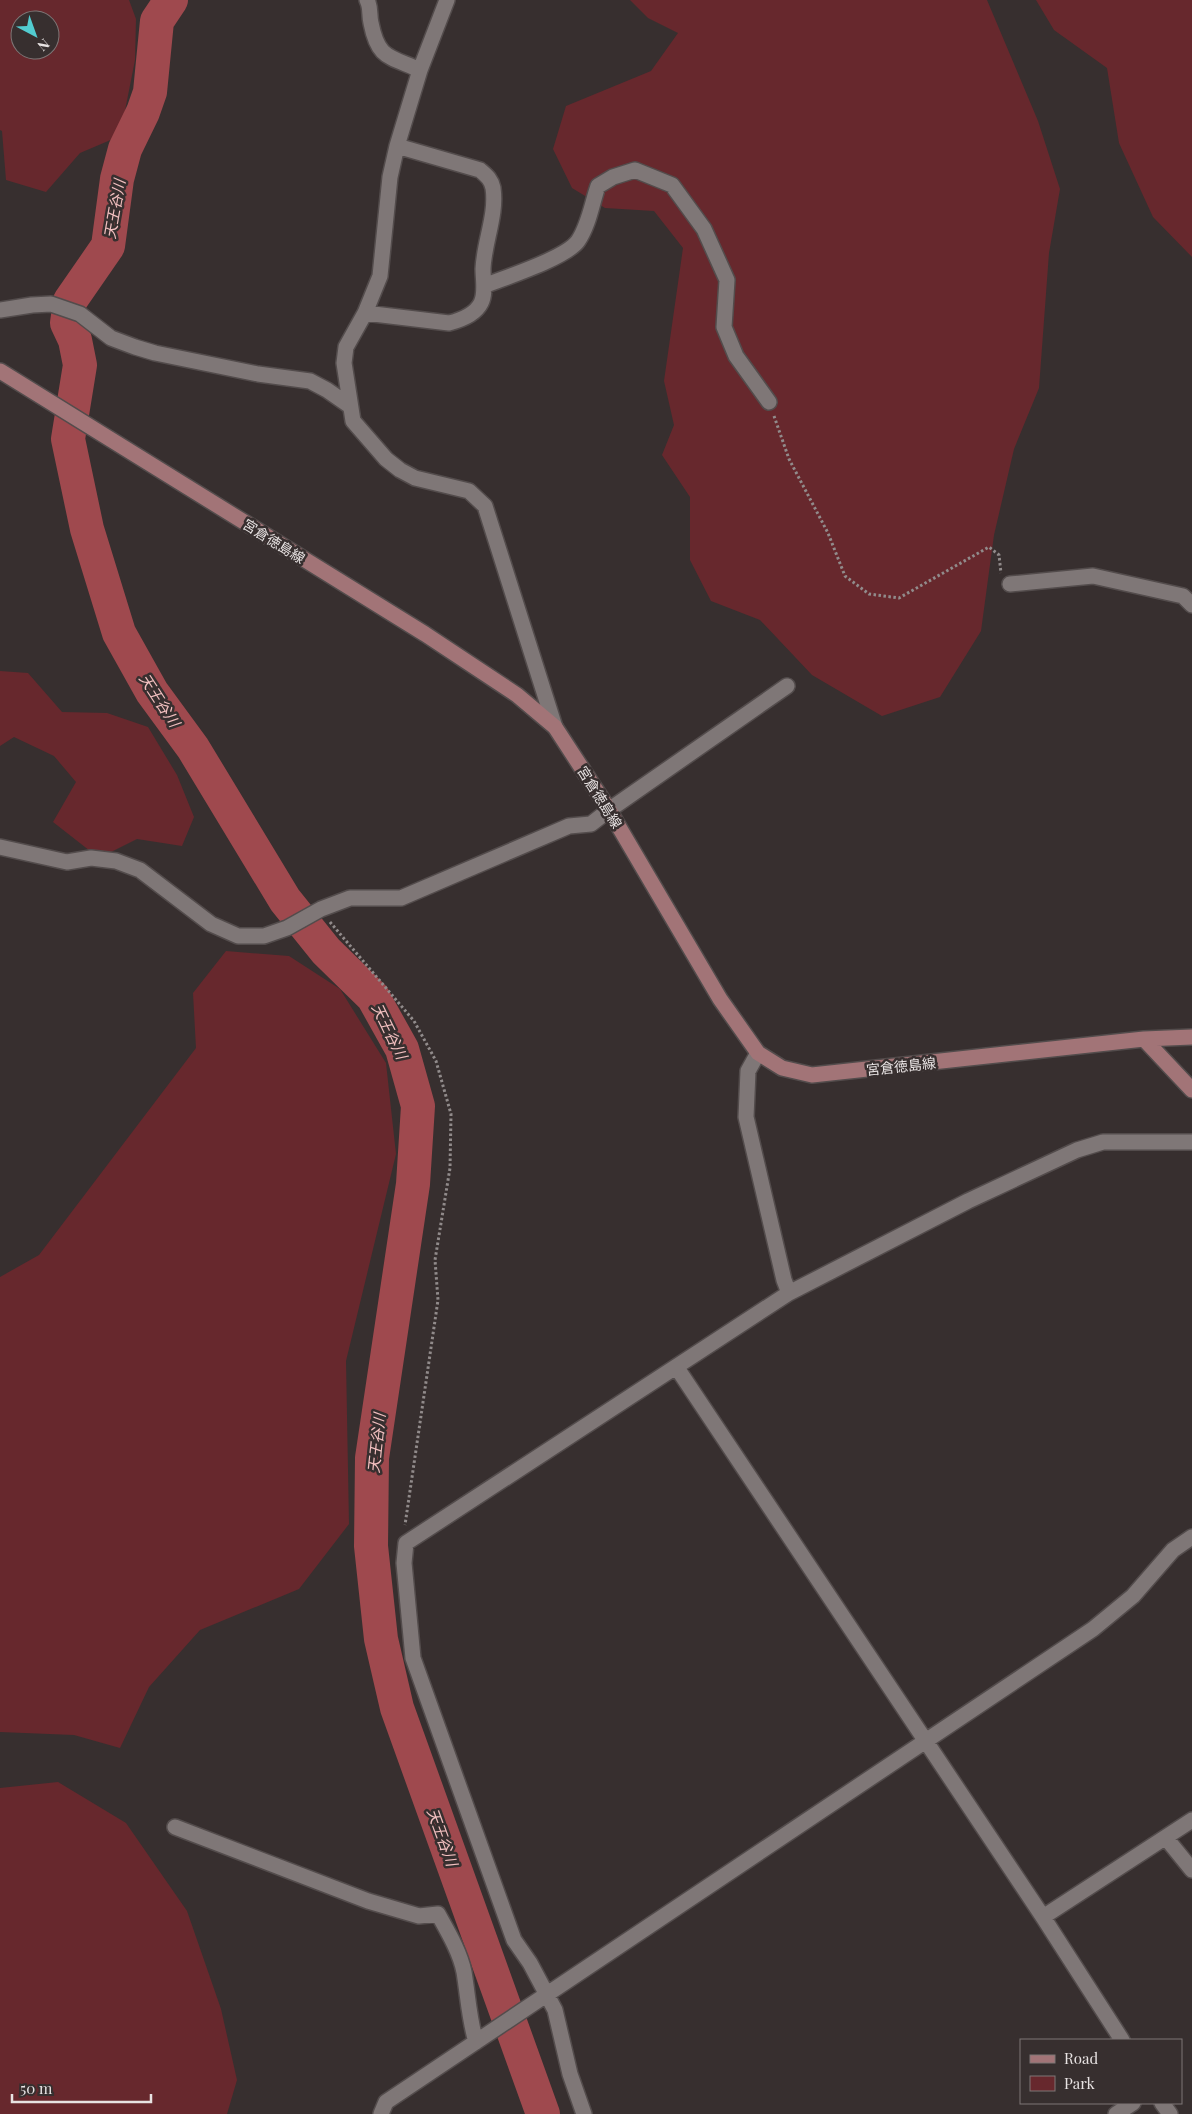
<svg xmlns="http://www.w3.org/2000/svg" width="1192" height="2114" font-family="'Playfair Display','Noto Sans JP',serif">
  <rect width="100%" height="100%" fill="#372f2f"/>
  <path fill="#67282d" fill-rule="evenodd" d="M0,0H129L136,19L135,60L120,136L80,153L46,192L6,180L2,131L0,130ZM20,20H50V50H20Z
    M630,0H987L1038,121L1060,189L1049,253L1039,388L1014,449L994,535L981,631L940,697L882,716L812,675L760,620L711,601L690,560V497L662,455L674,425L664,381L683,248L654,211L605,208L572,188L553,149L566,106L651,71L678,33L648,18Z
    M1036,0H1192V257L1153,217L1119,143L1107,68L1054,30Z
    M0,671L28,673L62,712L107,713L148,727L177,775L194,817L182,846L137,839L99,858L53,822L76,782L54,756L14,737L0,746Z
    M226,951L289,956L340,989L386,1063L396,1154L346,1361L349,1524L299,1589L200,1630L149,1687L120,1748L74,1735L0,1732V1277L39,1255L196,1048L193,993Z
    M58,1782L126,1823L187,1911L221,2009L237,2080L227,2114H0V1788Z"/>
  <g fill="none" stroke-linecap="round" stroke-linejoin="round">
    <path stroke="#9f494e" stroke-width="34" d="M171,0L157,21L150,92L143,112L125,149L117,179L108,246L70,301L67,323L75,340L80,365L68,439L87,529L119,633L152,692L193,748L285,900L326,951L373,997L402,1049L418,1106L413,1184L372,1458L371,1546L381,1639L397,1708L543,2114"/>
    <defs>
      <path id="street" d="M367,0C371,7 369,15 371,23C378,59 389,56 420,70
        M447,0L420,70L397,146L390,177L380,276L365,313L346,347L344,363L353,421L386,459L400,470L415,478L469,491L485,506L555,727
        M484,286C506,277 566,258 578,241C589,225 592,203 598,186L613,177L635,170L672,185L704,229L727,280L724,327L736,356L769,402
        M0,310L32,305L51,304L80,314L111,338L135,347L155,353L258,374L310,381L327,390L350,406
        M365,313L449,323C461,320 475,315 481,303C486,293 483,280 483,269C484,242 497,215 493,188C491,179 487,176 480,170L397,146
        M1010,584L1093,576L1183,596L1192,605
        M0,847L67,862L91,858L116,861L140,870L211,924L238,936H264L287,928L321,909L350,898H401L569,826L591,824L609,810L787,686
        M758,1053L748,1071L746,1117L784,1280L789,1293
        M677,1368L1043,1917L1122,2040
        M175,1827L368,1901L419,1916L438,1914C448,1932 460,1952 464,1972C468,1996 469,2019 476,2042
        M1166,1838L1192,1870
        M1043,1917L1192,1820
        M1162,2103L1170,2114
        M381,2114L386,2102L1093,1629L1133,1596L1173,1550L1192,1537
        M584,2114L570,2074L555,2010L530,1963L514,1940L413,1658L404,1563L406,1543L789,1293L968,1201L1077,1150L1103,1142H1192
        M1116,2114L1133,2103"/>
      <path id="secondary" d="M0,371L425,634L517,695L555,727L609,810L720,999L758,1053L782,1068L812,1075L1144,1039L1192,1037
        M1144,1039L1192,1090"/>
    </defs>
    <use href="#street" stroke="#534c4c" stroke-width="18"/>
    <use href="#secondary" stroke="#534c4c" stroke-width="18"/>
    <path stroke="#918b8b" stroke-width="3" stroke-dasharray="2.5 2.5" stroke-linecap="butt" d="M774,416L789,459L828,533L845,576L869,594L899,598L989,547L999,555L1001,573
      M330,922L414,1021L436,1061L451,1114L450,1168L435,1260L438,1300L405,1525"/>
    <use href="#street" stroke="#7f7777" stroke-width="15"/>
    <use href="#secondary" stroke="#a27477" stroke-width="15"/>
  </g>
  <g text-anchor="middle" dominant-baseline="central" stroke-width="5" stroke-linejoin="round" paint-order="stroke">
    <g font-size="14" fill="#e8e3e3" stroke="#372f2f">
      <text transform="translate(274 541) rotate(32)">宮倉徳島線</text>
      <text transform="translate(600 797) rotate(58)">宮倉徳島線</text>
      <text transform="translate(901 1066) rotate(-6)">宮倉徳島線</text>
    </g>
    <g font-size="15" font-style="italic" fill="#f4c1c1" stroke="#372f2f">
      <text transform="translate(114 209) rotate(-80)">天王谷川</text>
      <text transform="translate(160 700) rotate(57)">天王谷川</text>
      <text transform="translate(390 1031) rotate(64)">天王谷川</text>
      <text transform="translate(376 1443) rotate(-84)">天王谷川</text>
      <text transform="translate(443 1837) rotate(70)">天王谷川</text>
    </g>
  </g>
  <rect x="1020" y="2039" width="162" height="65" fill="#372f2f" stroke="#7e7777"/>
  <rect x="1030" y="2055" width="25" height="8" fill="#a27477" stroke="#7e7777"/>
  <text x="1064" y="2064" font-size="15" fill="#e8e3e3">Road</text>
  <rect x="1030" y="2076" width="25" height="15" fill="#67282d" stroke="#7e7777"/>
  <text x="1064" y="2089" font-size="15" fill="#e8e3e3">Park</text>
  <g transform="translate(35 35) rotate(139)"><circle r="24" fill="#372f2f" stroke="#7e7777"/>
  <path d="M0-4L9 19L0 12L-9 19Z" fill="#52ccd0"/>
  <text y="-8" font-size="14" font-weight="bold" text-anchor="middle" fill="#e8e3e3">N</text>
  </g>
  <path d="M12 2094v8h139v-8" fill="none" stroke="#e8e3e3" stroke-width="2.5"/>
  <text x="20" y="2094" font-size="15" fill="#e8e3e3" stroke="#372f2f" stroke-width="4" paint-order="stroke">50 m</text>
</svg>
